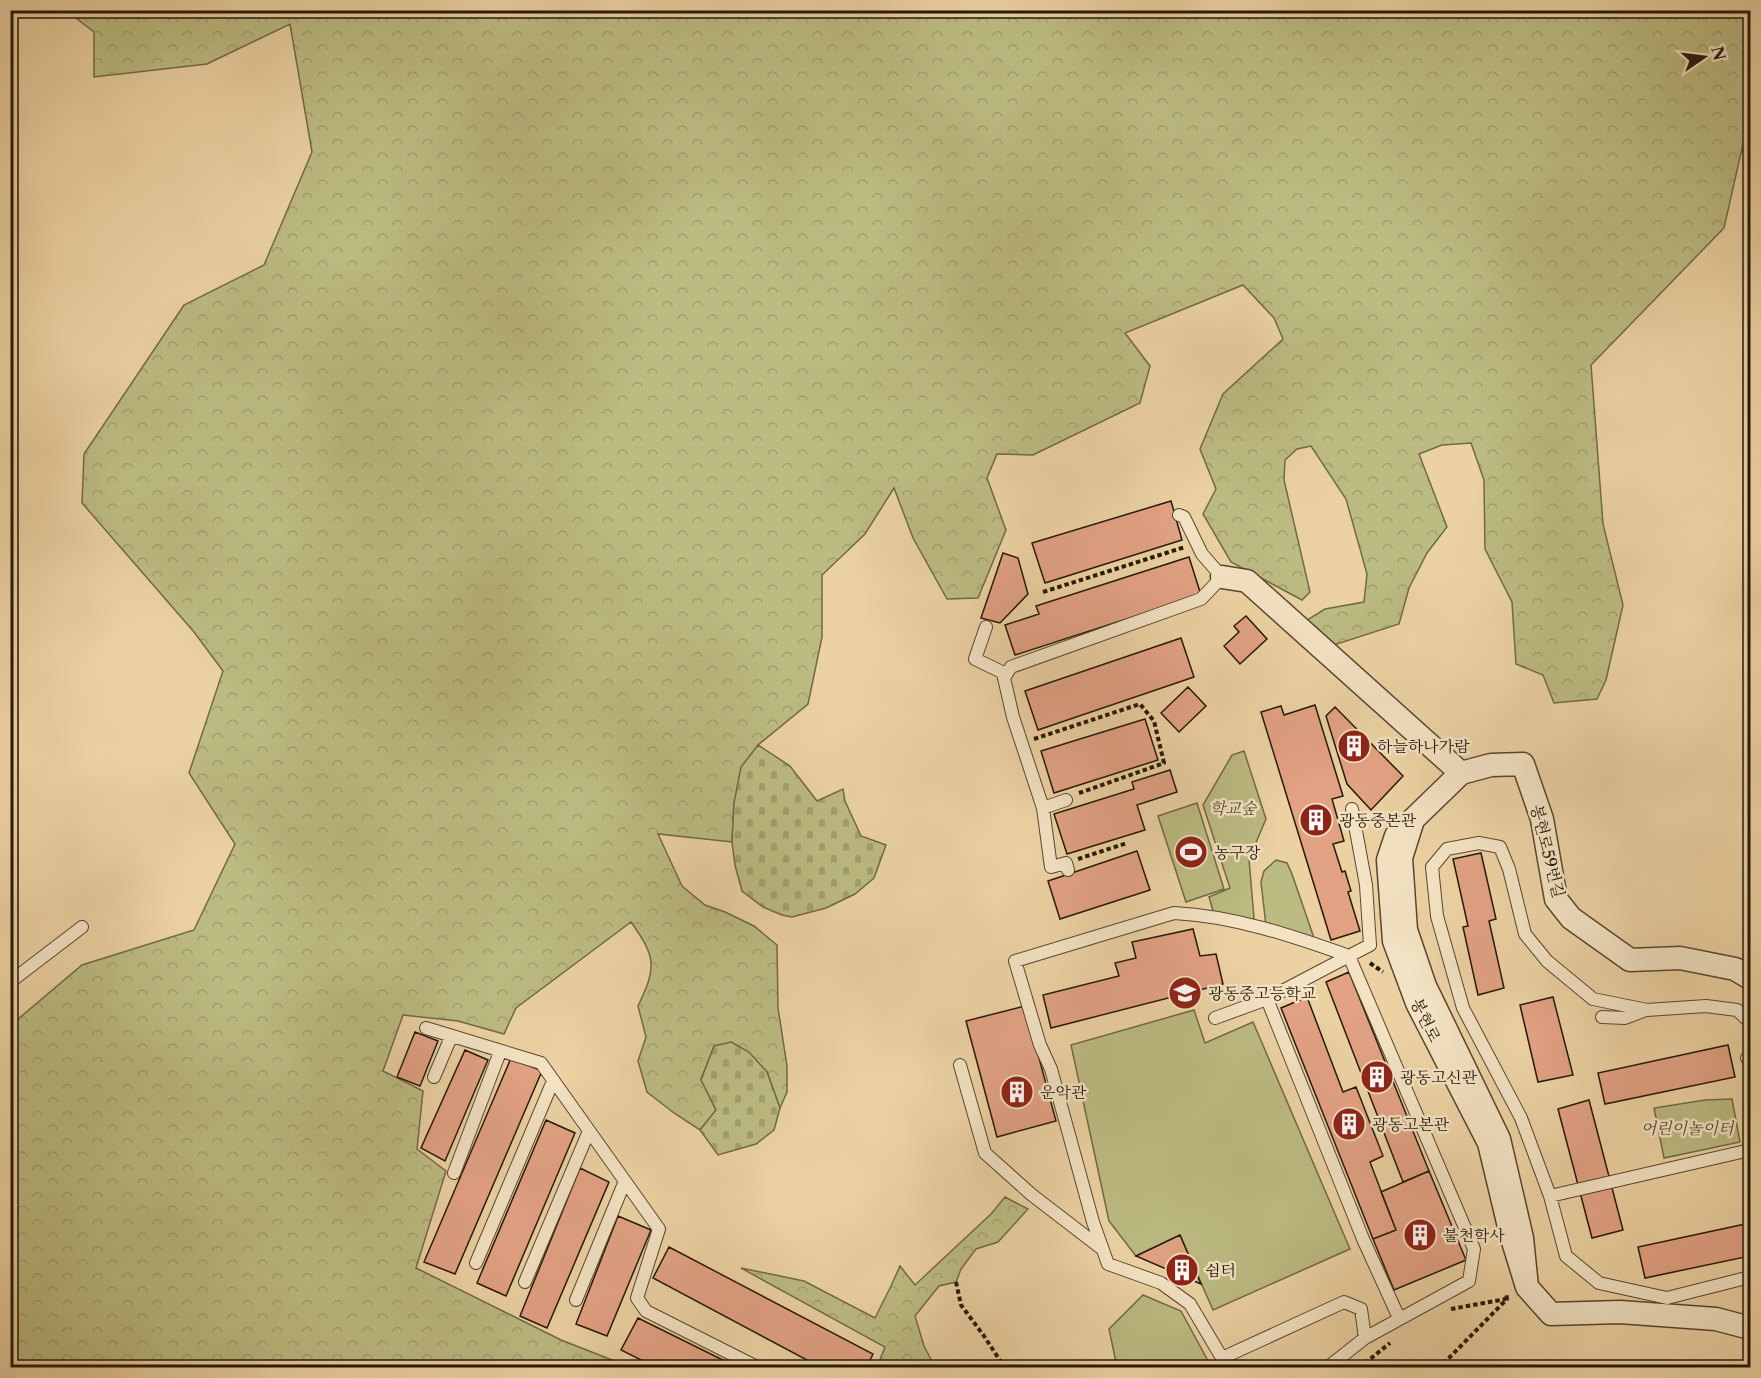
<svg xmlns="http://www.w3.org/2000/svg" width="1761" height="1378" font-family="'Libre Caslon Text','Noto Serif KR',serif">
  <defs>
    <pattern id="forest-crowns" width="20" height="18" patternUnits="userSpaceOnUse" patternTransform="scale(1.5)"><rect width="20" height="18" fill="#bcbb82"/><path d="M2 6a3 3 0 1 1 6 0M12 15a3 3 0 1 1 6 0" fill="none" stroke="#a1a06f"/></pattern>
    <pattern id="cemetery-stones" width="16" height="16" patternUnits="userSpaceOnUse" patternTransform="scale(1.5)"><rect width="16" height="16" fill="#bcbb82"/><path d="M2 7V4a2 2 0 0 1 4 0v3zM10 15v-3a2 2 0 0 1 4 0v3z" fill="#a1a06f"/></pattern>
  </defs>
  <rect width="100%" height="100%" fill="#ecd2a3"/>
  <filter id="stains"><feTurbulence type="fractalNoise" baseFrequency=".00333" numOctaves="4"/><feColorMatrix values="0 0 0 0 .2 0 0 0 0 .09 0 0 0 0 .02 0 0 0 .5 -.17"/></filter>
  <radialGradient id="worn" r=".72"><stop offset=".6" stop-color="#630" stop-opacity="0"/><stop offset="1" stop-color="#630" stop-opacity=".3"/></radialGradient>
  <path fill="#bcbb82" stroke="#706a45" stroke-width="1.5" d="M1244,751L1266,819L1249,859L1254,918L1249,922L1214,914L1209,897L1230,888L1203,805L1232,755Z
    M1197,803L1224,889L1186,902L1158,816Z
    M1276,860L1287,863L1292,874L1314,938L1266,926L1261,882L1264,871Z
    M1194,1010L1205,1043L1253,1022L1350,1249L1213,1310L1180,1235L1136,1256L1109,1221L1071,1045Z
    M1732,1099L1740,1142L1664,1158L1654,1108L1705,1100Z
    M1143,1295L1181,1311L1207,1359L1209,1367H1117L1109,1329Z"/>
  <path fill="url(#forest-crowns)" stroke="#706a45" stroke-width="1.5" d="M67,11H1750V113L1724,228L1591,365L1603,524L1623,605L1606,680L1597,699L1554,703L1543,675L1516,664L1512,602L1485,549L1484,480L1471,443L1442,445L1419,454L1447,527L1427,553L1409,588L1399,624L1334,645L1307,620L1325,609L1364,602L1367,574L1346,499L1311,446L1297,449L1285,460L1284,480L1310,592L1302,600L1231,562L1203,514L1216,489L1200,449L1223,394L1283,339L1274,318L1243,285L1125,333L1150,366L1140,403L1033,455L997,454L987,478L1006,530L978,598L947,599L913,538L894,488L865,534L822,575V637L808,704L758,745L734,803L732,842L658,834L682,886L705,905L725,912L754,926L777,945L778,1008L787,1066V1092L780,1108L767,1072L714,1047L701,1079L716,1110L700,1130L674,1113L647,1092L638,1061L646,1037L638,1006C657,967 656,957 631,922L516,1008L504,1034L458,1021L403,1015L383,1071L423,1091L417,1149L446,1171L416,1268L561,1340L630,1367L11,1368V1025L82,965L194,930L235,844L189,773L223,671L194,632L82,503L84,454L184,305L264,265L312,152L290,24L207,64L94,77V32Z
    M1005,1197L1028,1209L998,1242L976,1249L961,1269L956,1282L939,1286L915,1316L924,1346L935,1367H877L885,1347L741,1268L804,1281L875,1318L891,1286L900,1266L915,1285L991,1214Z"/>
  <path fill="url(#cemetery-stones)" stroke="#706a45" stroke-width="1.5" d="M758,745L790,766L817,801L843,789L845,801L861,836L886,845L874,878L855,894L826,908L792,917L782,915L763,907L742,891L735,865L732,842L734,803L741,767Z
    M731,1042L749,1052L767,1072L780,1108L774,1130L756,1144L718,1155L700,1130L716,1110L701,1080L714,1046Z"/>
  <path fill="#e2a284" stroke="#251808" stroke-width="1.5" d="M1171,501L1182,540L1045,583L1032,543Z
    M1003,553L1018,558L1028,594L1000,623L981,618Z
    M1189,557L1201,595L1015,655L1005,625L1039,614L1036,606Z
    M1246,616L1267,639L1240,664L1224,646L1239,632L1234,626Z
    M1181,638L1194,677L1038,730L1025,691Z
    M1188,687L1206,706L1179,732L1161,713Z
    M1315,705L1343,796L1332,799L1344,841L1333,844L1342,872L1345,871L1351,891L1348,892L1360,931L1331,940L1261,712L1281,706L1284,715Z
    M1335,707L1403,776L1371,810L1347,784L1326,716Z
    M1145,719L1158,760L1054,793L1041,751Z
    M1170,770L1177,792L1137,805L1145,830L1067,854L1054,814L1134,789L1132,782Z
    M1137,851L1150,890L1060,919L1048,881Z
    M1481,853L1496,919L1489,921L1504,988L1478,995L1463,927L1468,926L1453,859Z
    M1193,929L1200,956L1216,954L1223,984L1051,1028L1043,995L1119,976L1115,963L1136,958L1132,942Z
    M1349,972L1429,1171L1403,1182L1326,982Z
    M1307,997L1343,1092L1356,1087L1383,1156L1370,1162L1396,1230L1373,1239L1281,1008Z
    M1553,997L1573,1075L1538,1082L1520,1005Z
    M1025,1006L1056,1121L997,1137L966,1021Z
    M415,1032L438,1041L420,1086L397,1077Z
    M1728,1045L1735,1077L1605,1104L1598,1073Z
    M465,1050L488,1060L445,1161L421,1148Z
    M511,1058L542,1071L455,1274L424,1262Z
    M1589,1100L1623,1230L1592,1238L1558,1109Z
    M546,1120L575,1133L506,1296L477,1283Z
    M580,1168L609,1182L547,1328L520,1316Z
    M1429,1171L1466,1260L1394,1290L1373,1239L1396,1230L1381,1192Z
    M618,1216L651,1230L607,1336L576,1324Z
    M1750,1223V1256L1645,1278L1638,1247Z
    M1180,1235L1201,1284L1136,1256Z
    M669,1247L873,1354L866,1368H822L653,1278Z
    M638,1318L739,1368H657L621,1350Z"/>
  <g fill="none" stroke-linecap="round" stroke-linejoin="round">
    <defs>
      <path id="service" d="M986,627L975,659L1006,674
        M1043,808L1066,800
        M1352,809L1366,885L1370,945L1349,956L1474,1249L1469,1281L1365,1338
        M1068,870L1066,863L1051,867L1043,808L1013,717L1004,678L1011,667L1201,599L1222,577L1202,554L1184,517L1179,515
        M10,982L82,927
        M1267,999L1363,1239L1399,1318
        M1602,1017L1625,1018L1646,1010
        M1215,1018L1267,999L1349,956
        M1750,1022L1737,1010L1706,1006L1647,1010L1593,999L1547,961L1525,934L1509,869L1500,847L1479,843L1447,849L1432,867L1437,916L1463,1008L1521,1118L1550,1196L1566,1256L1599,1283L1667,1298L1750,1277
        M426,1028L541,1063L659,1229L637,1298L646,1311L759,1368
        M1747,1058L1750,1057
        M960,1065L985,1153L1032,1195L1101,1248
        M434,1077L451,1037
        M454,1173L500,1052
        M1550,1196L1750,1150
        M476,1263L553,1081
        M525,1282L589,1131
        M576,1300L625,1181
        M1327,1368L1365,1338L1361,1309L1344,1302L1222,1358L1190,1304L1161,1283L1108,1264L1093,1222L1051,1069L1040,1045L1015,961L1174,913C1234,916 1293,936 1349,956"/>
      <path id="minor" d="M1222,577L1247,581L1461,773
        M1413,820L1401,858L1406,930L1425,986L1499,1139L1522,1238L1527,1287L1511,1235L1489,1143L1417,1003L1394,941L1388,860L1396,836L1461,773L1491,765L1523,764L1542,819L1556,899L1571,918L1630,960L1680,958L1735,969L1750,978
        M1527,1287L1551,1314L1620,1312L1716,1319L1750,1328"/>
    </defs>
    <use href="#service" stroke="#57462f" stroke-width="14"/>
    <use href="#minor" stroke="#57462f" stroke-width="25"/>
    <path stroke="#251808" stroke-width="4" stroke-dasharray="4.5 3" stroke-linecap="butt" d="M1043,592L1185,547
      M1034,739L1140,704L1154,721L1164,763L1079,793
      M1078,859L1127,843
      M1370,963L1383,972
      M956,1282L961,1305L984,1336L1005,1368
      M1451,1309L1506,1299
      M1359,1368L1390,1343
      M1420,1368H1423
      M1437,1368L1449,1358L1507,1299L1506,1293"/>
    <use href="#service" stroke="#f3e2c3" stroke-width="12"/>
    <use href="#minor" stroke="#f3e2c3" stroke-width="22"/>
  </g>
  <defs>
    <symbol id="building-disc" viewBox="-11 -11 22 22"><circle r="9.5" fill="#8f2418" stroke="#f3e2c3"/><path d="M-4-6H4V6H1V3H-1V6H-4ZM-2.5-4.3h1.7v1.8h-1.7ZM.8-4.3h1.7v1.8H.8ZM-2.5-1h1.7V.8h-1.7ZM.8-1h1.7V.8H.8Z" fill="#fff"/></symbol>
    <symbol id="stadium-disc" viewBox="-11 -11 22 22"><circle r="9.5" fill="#8f2418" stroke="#f3e2c3"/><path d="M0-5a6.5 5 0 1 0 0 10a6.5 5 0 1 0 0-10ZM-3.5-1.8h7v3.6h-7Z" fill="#fff"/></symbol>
    <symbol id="school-disc" viewBox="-11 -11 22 22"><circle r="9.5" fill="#8f2418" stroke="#f3e2c3"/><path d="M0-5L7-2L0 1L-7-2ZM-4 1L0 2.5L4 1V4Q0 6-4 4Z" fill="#fff"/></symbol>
  </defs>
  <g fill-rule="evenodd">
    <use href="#building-disc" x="1335" y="727" width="38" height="38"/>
    <use href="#building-disc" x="1297" y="801" width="38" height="38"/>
    <use href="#stadium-disc" x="1172" y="833" width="38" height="38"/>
    <use href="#school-disc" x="1166" y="974" width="38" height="38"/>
    <use href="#building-disc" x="1358" y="1058" width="38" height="38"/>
    <use href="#building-disc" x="998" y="1073" width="38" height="38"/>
    <use href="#building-disc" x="1330" y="1105" width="38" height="38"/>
    <use href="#building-disc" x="1401" y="1216" width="38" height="38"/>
    <use href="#building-disc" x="1163" y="1251" width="38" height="38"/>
  </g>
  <g text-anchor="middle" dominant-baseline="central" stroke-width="5" stroke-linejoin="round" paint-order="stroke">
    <g font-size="16" fill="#251808" stroke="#f3e2c3" text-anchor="start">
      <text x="1377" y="746">하늘하나가람</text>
      <text x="1339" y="820">광동중본관</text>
      <text x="1214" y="852">농구장</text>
      <text x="1208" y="993">광동중고등학교</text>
      <text x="1400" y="1077">광동고신관</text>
      <text x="1040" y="1092">운악관</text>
      <text x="1372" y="1124">광동고본관</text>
      <text x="1443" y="1235">불천학사</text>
      <text x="1205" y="1270">쉼터</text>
    </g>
    <g font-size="16" font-style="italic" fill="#52492d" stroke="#f3e2c3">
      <text x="1233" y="808">학교숲</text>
      <text x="1687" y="1128">어린이놀이터</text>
    </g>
    <g font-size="16" fill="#251808" stroke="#f3e2c3">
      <text transform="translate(1548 851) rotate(76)">봉현로59번길</text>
      <text transform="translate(1426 1020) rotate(64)">봉현로</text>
    </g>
  </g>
  <rect width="1761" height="1378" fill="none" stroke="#ecd2a3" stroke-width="36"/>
  <rect x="12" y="12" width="1737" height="1354" fill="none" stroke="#251808" stroke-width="3"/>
  <rect x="18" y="18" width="1725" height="1342" fill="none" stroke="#251808" stroke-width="1.5"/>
  <g transform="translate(1704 57) rotate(76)" stroke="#f3e2c3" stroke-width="4.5" paint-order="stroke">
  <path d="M0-4.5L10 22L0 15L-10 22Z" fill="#251808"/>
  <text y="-9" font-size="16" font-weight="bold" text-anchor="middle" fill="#251808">N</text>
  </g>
  <rect width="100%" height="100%" filter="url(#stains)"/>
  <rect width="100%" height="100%" fill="url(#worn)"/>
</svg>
